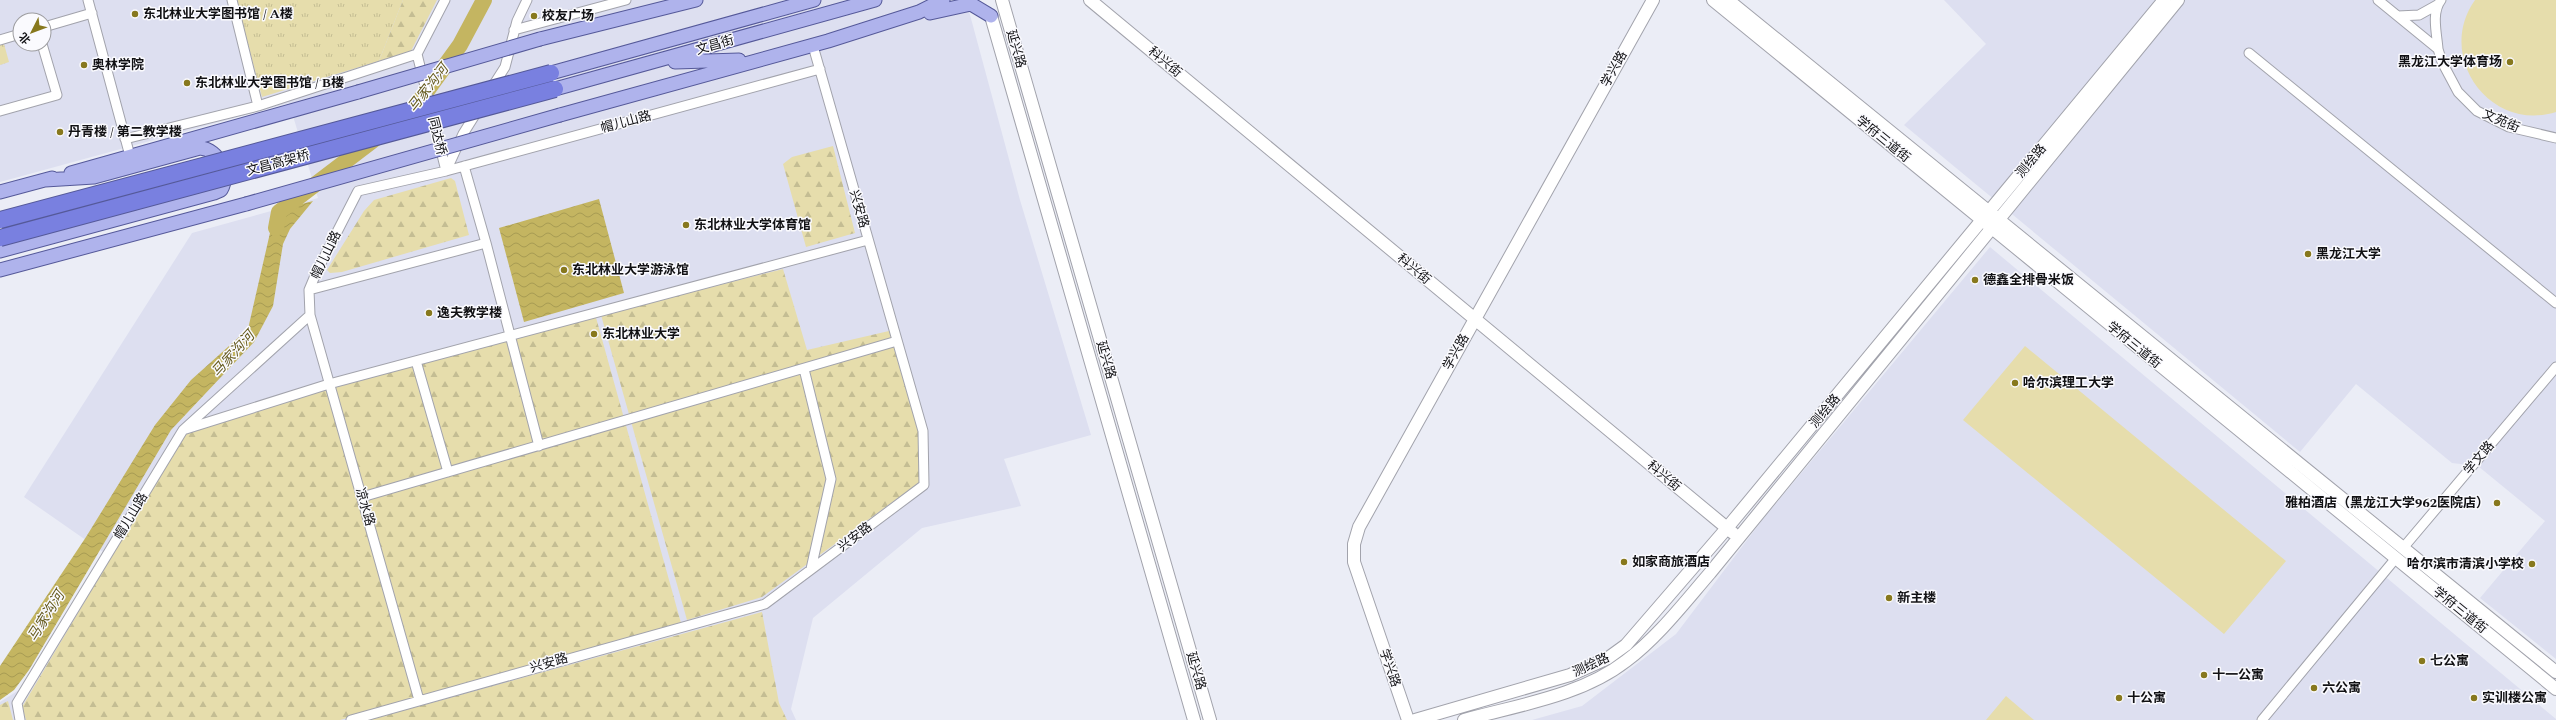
<svg xmlns="http://www.w3.org/2000/svg" width="2556" height="720" font-family="Spectral,'Noto Sans SC',serif">
  <defs>
    <pattern id="grass-tufts" width="24" height="20" patternUnits="userSpaceOnUse"><rect width="24" height="20" fill="#e6ddac"/><path d="M3 7l-1-3M5 7V3M7 7l1-3M15 17l-1-3M17 17v-4M19 17l1-3" fill="none" stroke="#c4bd93"/></pattern>
    <pattern id="forest-firs" width="22" height="20" patternUnits="userSpaceOnUse"><rect width="22" height="20" fill="#e6ddac"/><path d="M5 1l3.5 6h-7zM16 11l3.5 6h-7z" fill="#c4bd93"/></pattern>
    <pattern id="water-waves" width="16" height="10" patternUnits="userSpaceOnUse"><rect width="16" height="10" fill="#c4b561"/><path d="M0 5q4-4 8 0t8 0" fill="none" stroke="#a79b53"/></pattern>
  </defs>
  <rect width="100%" height="100%" fill="#ebedf6"/>
  <path fill="#dddff0" fill-rule="evenodd" d="M0,0H966L1020,200L1091,435L1004,459L1021,506L922,528L813,618L791,709L796,720H0V702L19,690L28,677L103,552L24,497L192,233L318,198L289,103L0,182ZM20,20H44V44H20Z
    M1944,0H2556V659L2480,598L2545,521L2478,466L2452,463L2356,384L2300,452L1904,125L1986,44Z
    M1990,247L2556,719V720H1532L1582,706L1676,634L1763,519Z"/>
  <path fill="url(#grass-tufts)" d="M236,0H403L379,61L262,97Z
    M4,44L9,62L0,65V45Z"/>
  <path fill="url(#forest-firs)" d="M403,0H437L410,53L379,61Z
    M833,146L855,233L806,247L783,164L792,157Z
    M451,178L455,181L469,235L342,272L330,273L327,270L364,211L374,200Z
    M783,269L807,350L889,331L918,431L920,482L762,597L687,620L601,315Z
    M595,314L681,623L422,696L334,388Z
    M327,388L416,698L340,720H26L22,707L185,433Z
    M762,612L779,703L787,720H369Z
    M8,701L13,720H0V705Z"/>
  <path fill="#e6ddac" d="M2475,0H2556V112C2490,133 2435,56 2475,0Z
    M2025,346L2286,561L2224,634L1963,420Z
    M2006,696L2034,720H1986Z"/>
  <path fill="url(#water-waves)" d="M599,199L624,293L524,322L499,228Z
    M313,201L290,229L283,244L273,306L254,342L171,430L29,670L14,690L0,700V666L86,537L155,425L191,380L248,329L275,211Z"/>
  <g fill="none" stroke-linecap="round" stroke-linejoin="round">
    <path stroke="#c4b561" stroke-width="16" d="M276,228L279,212L413,110L460,45L484,0"/>
    <defs>
      <path id="street" d="M88,0L130,156
        M232,0L258,106
        M2378,0L2438,49L2442,62L2458,92L2477,111L2509,127L2556,138
        M2398,16L2419,15L2437,5
        M44,27L92,13
        M514,30L626,0
        M0,40L20,34
        M2438,49C2437,34 2431,13 2441,0
        M2249,53L2556,303
        M417,54L446,171
        M491,89L505,67L517,21L527,0
        M0,111L57,95L42,44
        M125,139L258,106L417,54L445,0
        M446,171L463,134L478,110
        M486,243L539,446
        M309,290L486,243L464,166
        M310,315L419,700
        M416,361L448,472
        M804,369L831,479L811,569
        M186,429L329,384L868,240
        M362,497L897,341
        M2403,548L2556,367
        M20,720L17,703L183,430L310,315L309,290L317,271L358,191L446,171L820,69
        M351,720L765,604L924,485L923,431L813,46
        M2262,720L2396,558"/>
      <path id="secondary" d="M1002,0L1210,720
        M1090,0L1733,533
        M1713,0L2556,689
        M1728,0L2556,672
        M991,16L1194,720
        M1408,720L1354,562V544L1359,527L1653,0
        M1415,720L1570,675L1608,658L1626,645L1727,528L2164,0
        M1464,720C1518,705 1581,696 1626,661C1658,637 1684,603 1710,573L2178,0"/>
      <path id="primary" d="M930,13L971,4L991,16
        M540,39L696,0
        M675,62L739,60
        M551,73L814,0
        M555,89L875,0
        M560,115L828,41L919,12L943,0
        M71,173L358,92
        M0,192L52,178
        M0,251L214,193L221,190C230,175 219,149 200,148L94,177L45,180
        M0,270L246,204"/>
    </defs>
    <use href="#street" stroke="#a2a3ac" stroke-width="11"/>
    <use href="#secondary" stroke="#a2a3ac" stroke-width="14"/>
    <use href="#primary" stroke="#555999" stroke-width="15"/>
    <use href="#street" stroke="#fff" stroke-width="9"/>
    <use href="#secondary" stroke="#fff" stroke-width="12"/>
    <use href="#primary" stroke="#afb3ec" stroke-width="13"/>
    <defs>
      <path id="primary-bridge" d="M358,92L540,39
        M246,204L560,115"/>
      <path id="highway-bridge" d="M0,220L551,73
        M0,238L555,89"/>
    </defs>
    <use href="#primary-bridge" stroke="#555999" stroke-width="15" stroke-linecap="butt"/>
    <use href="#highway-bridge" stroke="#555999" stroke-width="18" stroke-linecap="butt"/>
    <use href="#primary-bridge" stroke="#afb3ec" stroke-width="13"/>
    <use href="#highway-bridge" stroke="#7980e0" stroke-width="16"/>
  </g>
  <g fill="#87781d" stroke="#fafafe" stroke-width="1.5">
    <circle cx="135" cy="14" r="4"/>
    <circle cx="534" cy="16" r="4"/>
    <circle cx="2510" cy="62" r="4"/>
    <circle cx="84" cy="65" r="4"/>
    <circle cx="187" cy="83" r="4"/>
    <circle cx="60" cy="132" r="4"/>
    <circle cx="686" cy="225" r="4"/>
    <circle cx="2308" cy="254" r="4"/>
    <circle cx="564" cy="270" r="4"/>
    <circle cx="1975" cy="280" r="4"/>
    <circle cx="429" cy="313" r="4"/>
    <circle cx="594" cy="334" r="4"/>
    <circle cx="2015" cy="383" r="4"/>
    <circle cx="2497" cy="503" r="4"/>
    <circle cx="1624" cy="562" r="4"/>
    <circle cx="2532" cy="564" r="4"/>
    <circle cx="1889" cy="598" r="4"/>
    <circle cx="2422" cy="661" r="4"/>
    <circle cx="2204" cy="675" r="4"/>
    <circle cx="2314" cy="688" r="4"/>
    <circle cx="2119" cy="698" r="4"/>
    <circle cx="2474" cy="698" r="4"/>
  </g>
  <g text-anchor="middle" dominant-baseline="central" stroke-width="3" stroke-linejoin="round" paint-order="stroke">
    <g font-size="13" font-weight="bold" fill="#111114" stroke="#fafafe" text-anchor="start">
      <text x="143" y="14">东北林业大学图书馆 / A楼</text>
      <text x="542" y="16">校友广场</text>
      <text x="2502" y="62" text-anchor="end">黑龙江大学体育场</text>
      <text x="92" y="65">奥林学院</text>
      <text x="195" y="83">东北林业大学图书馆 / B楼</text>
      <text x="68" y="132">丹青楼 / 第二教学楼</text>
      <text x="694" y="225">东北林业大学体育馆</text>
      <text x="2316" y="254">黑龙江大学</text>
      <text x="572" y="270">东北林业大学游泳馆</text>
      <text x="1983" y="280">德鑫全排骨米饭</text>
      <text x="437" y="313">逸夫教学楼</text>
      <text x="602" y="334">东北林业大学</text>
      <text x="2023" y="383">哈尔滨理工大学</text>
      <text x="2489" y="503" text-anchor="end">雅柏酒店（黑龙江大学962医院店）</text>
      <text x="1632" y="562">如家商旅酒店</text>
      <text x="2524" y="564" text-anchor="end">哈尔滨市清滨小学校</text>
      <text x="1897" y="598">新主楼</text>
      <text x="2430" y="661">七公寓</text>
      <text x="2212" y="675">十一公寓</text>
      <text x="2322" y="688">六公寓</text>
      <text x="2127" y="698">十公寓</text>
      <text x="2482" y="698">实训楼公寓</text>
    </g>
    <g font-size="13" fill="#111114" stroke="#fafafe">
      <text transform="translate(715 45) rotate(-16)">文昌街</text>
      <text transform="translate(1016 49) rotate(74)">延兴路</text>
      <text transform="translate(1165 62) rotate(40)">科兴街</text>
      <text transform="translate(1614 69) rotate(-61)">学兴路</text>
      <text transform="translate(2501 121) rotate(23)">文苑街</text>
      <text transform="translate(626 122) rotate(-15)">帽儿山路</text>
      <text transform="translate(437 136) rotate(76)">同达桥</text>
      <text transform="translate(1883 139) rotate(39)">学府三道街</text>
      <text transform="translate(2031 161) rotate(-50)">测绘路</text>
      <text transform="translate(278 163) rotate(-15)">文昌高架桥</text>
      <text transform="translate(859 209) rotate(74)">兴安路</text>
      <text transform="translate(326 255) rotate(-64)">帽儿山路</text>
      <text transform="translate(1414 269) rotate(40)">科兴街</text>
      <text transform="translate(2134 345) rotate(39)">学府三道街</text>
      <text transform="translate(1456 352) rotate(-61)">学兴路</text>
      <text transform="translate(1106 360) rotate(74)">延兴路</text>
      <text transform="translate(1825 411) rotate(-50)">测绘路</text>
      <text transform="translate(2479 458) rotate(-50)">学文路</text>
      <text transform="translate(1664 476) rotate(40)">科兴街</text>
      <text transform="translate(365 507) rotate(74)">凉水路</text>
      <text transform="translate(131 516) rotate(-59)">帽儿山路</text>
      <text transform="translate(855 537) rotate(-37)">兴安路</text>
      <text transform="translate(2460 610) rotate(39)">学府三道街</text>
      <text transform="translate(549 663) rotate(-16)">兴安路</text>
      <text transform="translate(1591 665) rotate(-25)">测绘路</text>
      <text transform="translate(1390 668) rotate(71)">学兴路</text>
      <text transform="translate(1196 671) rotate(74)">延兴路</text>
    </g>
    <g font-size="14" font-style="italic" fill="#63581a" stroke="#fafafe">
      <text transform="translate(428 88) rotate(-52)">马家沟河</text>
      <text transform="translate(233 354) rotate(-48)">马家沟河</text>
      <text transform="translate(46 616) rotate(-58)">马家沟河</text>
    </g>
  </g>
  <g transform="translate(32 32) rotate(228)"><circle r="19" fill="#fafafe" stroke="#9d9da0"/>
  <path d="M0-3L7 15L0 10L-7 15Z" fill="#87781d"/>
  <text y="-6" font-size="11" font-weight="bold" text-anchor="middle" fill="#111114">北</text>
  </g>
</svg>
